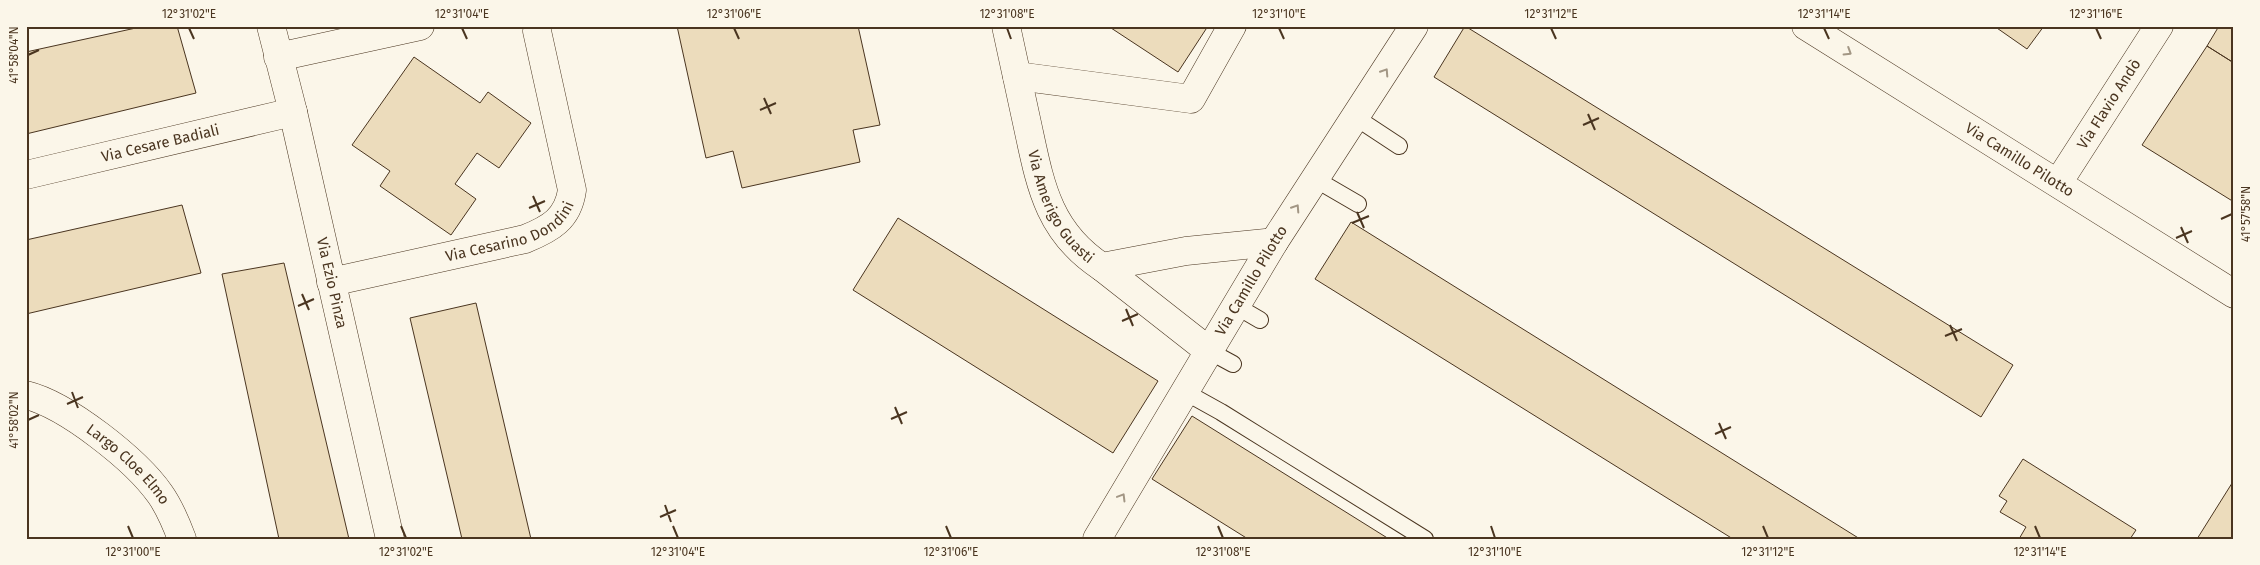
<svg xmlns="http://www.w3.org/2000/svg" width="2260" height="565" font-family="'Fira Sans',sans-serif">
  <rect width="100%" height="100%" fill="#fbf6e9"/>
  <path fill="#ecdcbc" stroke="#4a3520" d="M145,26H177L196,93L26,134V52Z
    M677,26H858L880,125L853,130L860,162L742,188L733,151L706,158Z
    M1108,26H1208L1178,72Z
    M1465,26L2013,365L1981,417L1434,77Z
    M1994,26H2044L2027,49Z
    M2219,26H2234V63L2207,46Z
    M2207,46L2234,63V202L2142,145Z
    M414,57L480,103L488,92L531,123L499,168L477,153L455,184L476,199L451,235L380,186L390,171L352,145Z
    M182,205L201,273L26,314V240Z
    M898,218L1158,381L1113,453L853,290Z
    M1351,222L1860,539H1733L1315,279Z
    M284,263L349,539H279L222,274Z
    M476,303L531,539H462L410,318Z
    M1192,416L1389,539H1248L1152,479Z
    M2023,459L2136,530L2130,539H2019L2026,527L2000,512L2007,501L1999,496Z
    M2234,480V539H2197Z"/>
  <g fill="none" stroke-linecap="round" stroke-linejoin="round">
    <defs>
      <path id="lane" d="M1355,117L1399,146
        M1315,179L1358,204
        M1236,306L1260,320
        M1209,351L1233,364
        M1185,392L1221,412L1425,539"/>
      <g id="street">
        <path id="s1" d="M271,26L293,112L390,539"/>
        <path id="s2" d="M1006,26C1013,59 1020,91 1027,123C1040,183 1047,231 1102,267L1186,251L1274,242"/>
        <path id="s3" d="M1806,26L2234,294"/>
        <path d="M278,57L420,26"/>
        <path d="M1017,76L1191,99L1232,26"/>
        <path id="s4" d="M26,175L293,112"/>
        <path id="s5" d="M2058,183L2159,26"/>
        <path d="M1102,267L1209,351"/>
        <path id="s6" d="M331,282L525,239C550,229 568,219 572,190L537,31"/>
        <path id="s7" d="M26,395C67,405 136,460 160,494C170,508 176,523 182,539"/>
        <path id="s8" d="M1097,539L1274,242L1414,26"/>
      </g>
    </defs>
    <use href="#lane" stroke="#4a3520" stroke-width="18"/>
    <use href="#street" stroke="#4a3520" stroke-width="29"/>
    <use href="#lane" stroke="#fbf6e9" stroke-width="16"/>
    <use href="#street" stroke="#fbf6e9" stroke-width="28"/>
  </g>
  <defs><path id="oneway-chevron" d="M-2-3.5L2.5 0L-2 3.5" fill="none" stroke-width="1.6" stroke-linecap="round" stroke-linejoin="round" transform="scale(1.25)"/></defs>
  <g stroke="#a29684">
    <use href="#oneway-chevron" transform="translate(1848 52) rotate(32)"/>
    <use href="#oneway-chevron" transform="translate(1385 72) rotate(-57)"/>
    <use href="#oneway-chevron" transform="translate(1296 208) rotate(-57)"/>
    <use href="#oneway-chevron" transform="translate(1122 497) rotate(-59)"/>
  </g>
  <path fill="none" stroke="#4a3520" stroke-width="2" d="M189,28L194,39M462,28L467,39M734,28L739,39M1007,28L1011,39M1279,28L1284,39M1551,28L1556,39M1824,28L1829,39M2096,28L2101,39M28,55L39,50M764,98L771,114M760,110L776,103M1588,114L1595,130M1583,125L1599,118M533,196L540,212M529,208L545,201M1357,212L1364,228M2221,219L2232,214M1352,223L1369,216M2181,227L2188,243M2176,238L2192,231M302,294L309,310M298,306L314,299M1126,309L1133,326M1122,321L1138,314M1950,325L1957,341M1945,336L1962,329M72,392L78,408M67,404L83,397M895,407L902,424M891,419L907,412M28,420L39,415M1719,423L1726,439M1715,434L1731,427M665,505L671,522M660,517L676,510M128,526L133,538M401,526L406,538M673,526L678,538M946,526L951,538M1218,526L1223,538M1491,526L1495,538M1763,526L1768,538M2035,526L2040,538"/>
  <g text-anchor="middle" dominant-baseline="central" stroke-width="4" stroke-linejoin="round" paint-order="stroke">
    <g font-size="15" fill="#4a3520" stroke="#fbf6e9">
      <text stroke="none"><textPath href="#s5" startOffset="94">Via Flavio Andò</textPath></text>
      <text stroke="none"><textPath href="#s4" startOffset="138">Via Cesare Badiali</textPath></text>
      <text stroke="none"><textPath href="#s3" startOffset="252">Via Camillo Pilotto</textPath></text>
      <text stroke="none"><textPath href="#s2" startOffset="191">Via Amerigo Guasti</textPath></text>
      <text stroke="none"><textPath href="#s6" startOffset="188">Via Cesarino Dondini</textPath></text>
      <text stroke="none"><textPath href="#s8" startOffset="301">Via Camillo Pilotto</textPath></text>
      <text stroke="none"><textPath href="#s1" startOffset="264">Via Ezio Pinza</textPath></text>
      <text stroke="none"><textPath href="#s7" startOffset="125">Largo Cloe Elmo</textPath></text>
    </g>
  </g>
  <rect width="2260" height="565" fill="none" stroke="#fbf6e9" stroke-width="55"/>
  <rect x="28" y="28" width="2204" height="510" fill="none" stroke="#4a3520" stroke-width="2"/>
  <g font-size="12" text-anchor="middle" fill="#4a3520">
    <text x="189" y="18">12°31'02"E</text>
    <text x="462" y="18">12°31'04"E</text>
    <text x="734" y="18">12°31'06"E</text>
    <text x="1007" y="18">12°31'08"E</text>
    <text x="1279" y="18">12°31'10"E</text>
    <text x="1551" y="18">12°31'12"E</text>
    <text x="1824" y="18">12°31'14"E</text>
    <text x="2096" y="18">12°31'16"E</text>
    <text transform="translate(14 55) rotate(-90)" y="4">41°58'04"N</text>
    <text transform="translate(2246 214) rotate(-90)" y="4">41°57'58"N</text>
    <text transform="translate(14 420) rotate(-90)" y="4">41°58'02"N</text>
    <text x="133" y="556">12°31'00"E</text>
    <text x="406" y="556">12°31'02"E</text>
    <text x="678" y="556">12°31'04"E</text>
    <text x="951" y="556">12°31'06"E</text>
    <text x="1223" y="556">12°31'08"E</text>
    <text x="1495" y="556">12°31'10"E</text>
    <text x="1768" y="556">12°31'12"E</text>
    <text x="2040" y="556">12°31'14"E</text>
  </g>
</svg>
